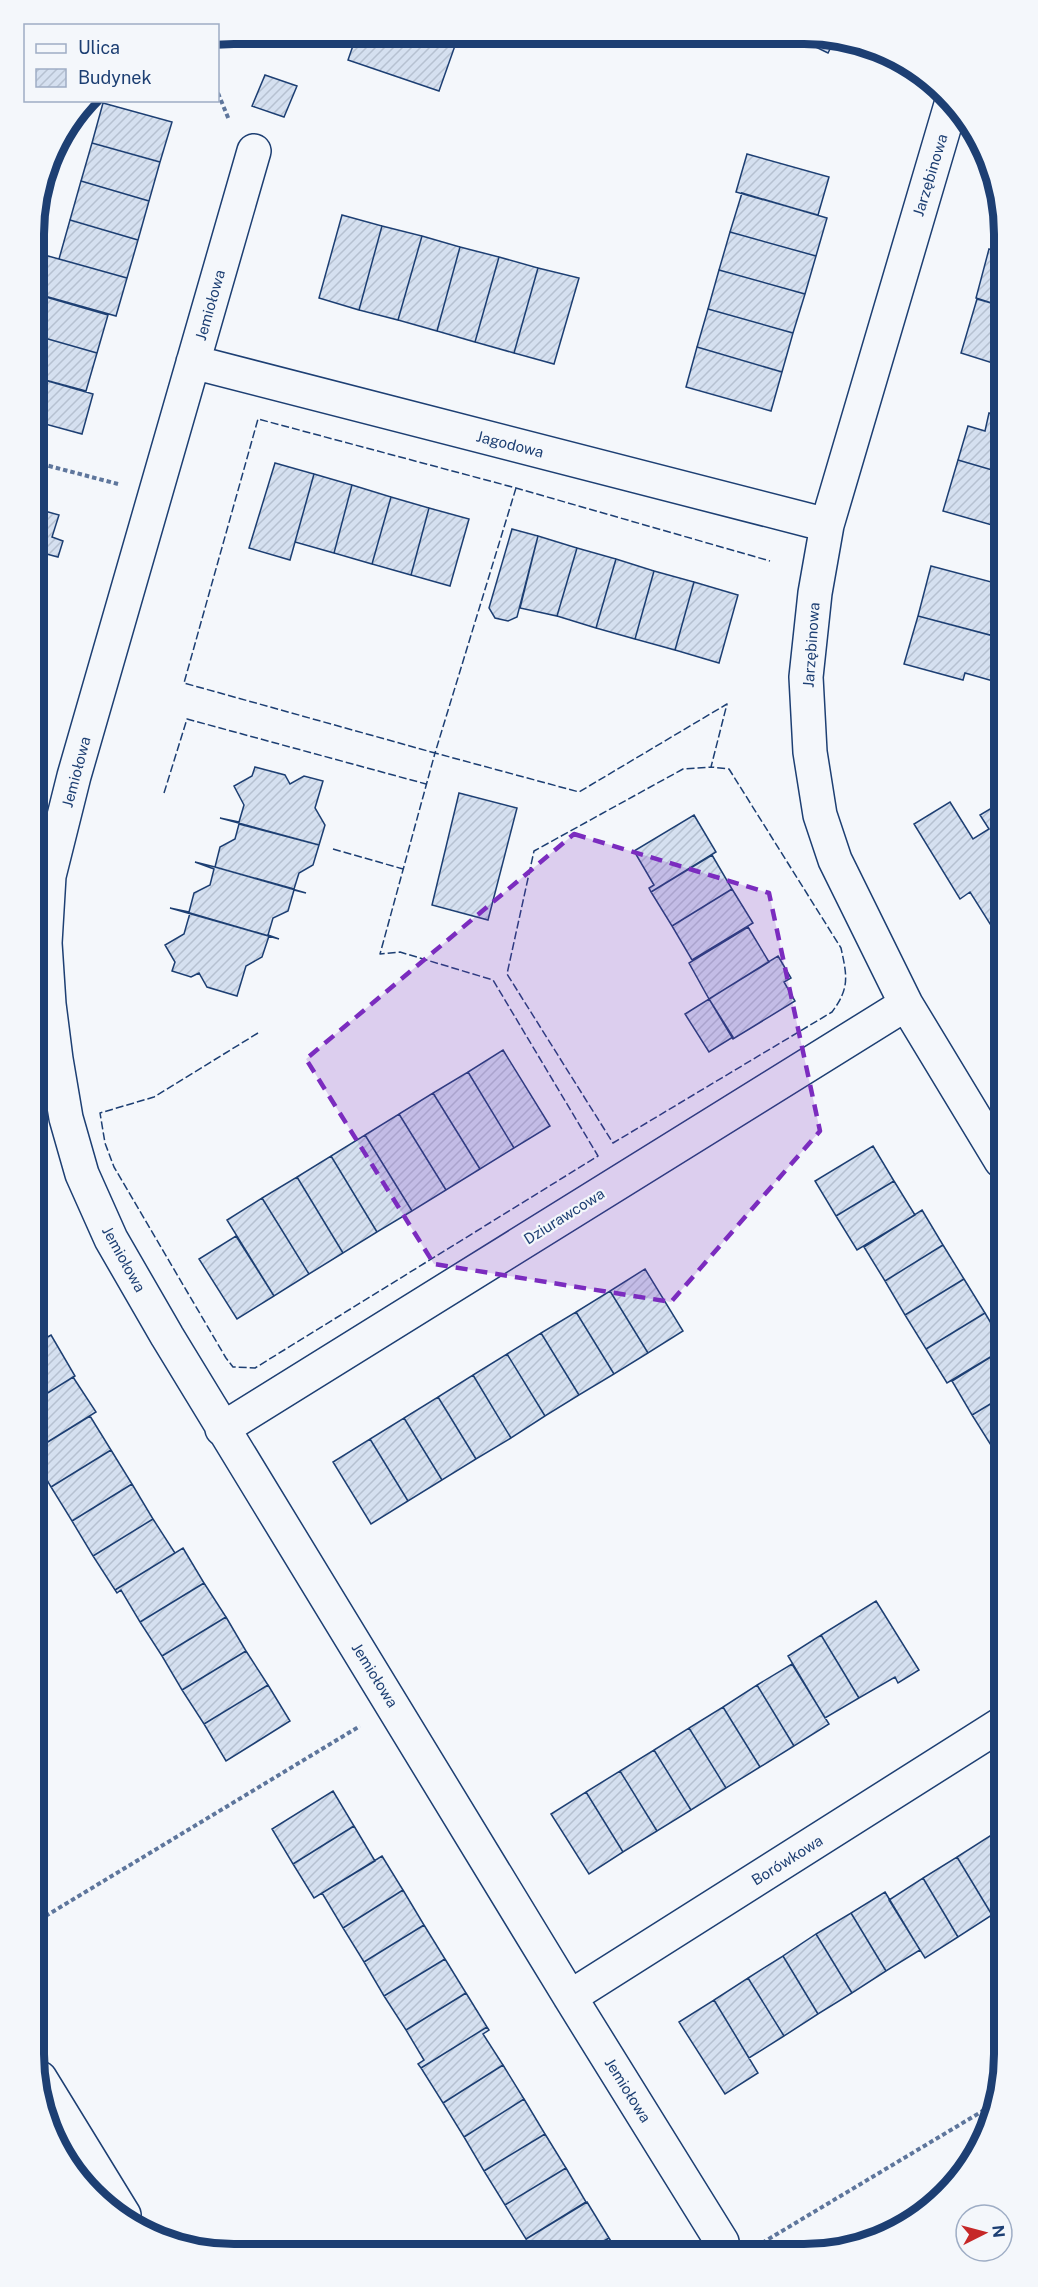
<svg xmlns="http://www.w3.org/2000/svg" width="1038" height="2287" font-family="'Public Sans',sans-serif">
  <defs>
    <pattern id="building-hatch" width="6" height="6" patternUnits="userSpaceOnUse" patternTransform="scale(1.5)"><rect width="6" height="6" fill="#d5e0f0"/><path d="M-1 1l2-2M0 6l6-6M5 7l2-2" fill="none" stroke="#b6c1d1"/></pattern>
  </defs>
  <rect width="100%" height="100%" fill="#f4f7fb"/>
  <path fill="url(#building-hatch)" stroke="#1d3f73" stroke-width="1.5" d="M357,34H442L457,40L439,91L348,60Z
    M793,36L836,37L828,53Z
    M836,37H843L872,51L870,57L834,40Z
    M265,75L297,86L284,117L252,106Z
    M103,103L172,122L160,162L92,143Z
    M92,143L160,162L149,201L81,181Z
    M747,154L829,177L818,215L736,192Z
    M81,181L149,201L138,240L70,220Z
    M742,193L827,218L816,256L730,232Z
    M342,215L382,226L359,310L319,298Z
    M70,220L138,240L127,278L59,259Z
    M382,226L422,236L398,320L359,310Z
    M730,232L816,256L805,294L719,270Z
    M422,236L460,247L437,331L398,320Z
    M460,247L499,257L475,342L437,331Z
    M989,249L998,251V305L976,298Z
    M41,254L127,278L116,316L34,293V280Z
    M499,257L538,268L514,353L475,342Z
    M538,268L579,278L554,364L514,353Z
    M719,270L805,294L793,333L708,309Z
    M39,295L108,315L97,353L34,335V315Z
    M977,299L998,305L999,365L961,353Z
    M708,309L793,333L782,372L697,347Z
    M34,335L97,353L86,391L34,377Z
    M697,347L782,372L771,411L686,387Z
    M34,377L93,394L82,434L34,421Z
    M989,413L999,415V472L958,460L968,426L985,431Z
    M958,460L999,472V527L943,511Z
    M275,463L314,474L290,560L249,548Z
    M314,474L352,485L334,553L295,542Z
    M352,485L391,497L372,564L334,553Z
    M391,497L429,508L411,575L372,564Z
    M34,508L59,515L52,537L63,541L58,557L35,551Z
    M429,508L469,519L450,586L411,575Z
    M512,529L538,536L517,617L508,621L495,618L489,608Z
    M538,536L577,548L557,616L520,608Z
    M577,548L616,559L596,628L557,616Z
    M35,551L47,555L36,593L35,592Z
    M616,559L654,571L635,639L596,628Z
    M931,566L999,584L1000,617L994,636L918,616Z
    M654,571L694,582L675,650L635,639Z
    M694,582L738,595L719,663L675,650Z
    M918,616L997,637L992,656L1000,658V683L965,673L963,680L904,664Z
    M255,767L285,775L290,784L304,776L323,781L315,808L325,825L319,845L220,818L239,822L244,805L234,786L252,776Z
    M459,793L517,808L488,920L432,905Z
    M950,802L973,839L989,829L980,815L1000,803L1001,921L992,927L970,892L960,899L914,824Z
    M694,815L716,852L651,892L649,888L654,885L634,851Z
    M239,824L319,845L313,865L299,873L294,889L215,867L220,847L235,839Z
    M712,855L732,889L672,926L651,892Z
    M195,862L215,867L306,893L294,890L288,911L273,918L268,935L279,939L170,908L189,912L194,893L210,885L214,869Z
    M732,889L753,923L692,960L672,926Z
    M190,913L269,936L262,957L246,966L237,996L207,987L199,973L191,977L172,971L175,962L165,945L184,934Z
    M748,927L769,962L709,999L689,963Z
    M778,956L791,978L784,982L795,1001L733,1039L709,999Z
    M709,999L733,1037L709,1052L685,1014Z
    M503,1050L550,1126L514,1148L468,1072Z
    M468,1072L514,1148L480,1169L433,1093Z
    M433,1093L480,1169L446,1190L399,1114Z
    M399,1114L446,1190L412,1211L365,1135Z
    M365,1135L412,1211L377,1232L331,1156Z
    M873,1146L894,1181L836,1216L815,1181Z
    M331,1156L377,1232L343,1253L297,1177Z
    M297,1177L343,1253L309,1274L262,1198Z
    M894,1181L915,1215L857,1250L836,1216Z
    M262,1198L309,1274L274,1296L227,1220Z
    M922,1210L943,1245L885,1281L864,1247Z
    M236,1236L274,1296L237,1319L199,1259Z
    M943,1245L964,1279L905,1315L885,1281Z
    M645,1269L683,1331L648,1353L610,1291Z
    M964,1279L985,1313L926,1349L905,1315Z
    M610,1291L648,1353L614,1374L576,1312Z
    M576,1312L614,1374L579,1395L541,1333Z
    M985,1313L1002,1342V1350L947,1383L926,1349Z
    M37,1314L47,1331L37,1337Z
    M541,1333L579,1395L545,1416L507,1354Z
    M51,1335L75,1376L38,1399L37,1343Z
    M1002,1350V1397L972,1415L952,1381Z
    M507,1354L545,1416L511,1438L473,1375Z
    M473,1375L511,1438L476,1459L438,1397Z
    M73,1377L96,1412L38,1448V1399Z
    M438,1397L476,1459L442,1480L404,1418Z
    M1002,1397V1445L994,1450L972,1415Z
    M90,1416L111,1450L51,1487L38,1465V1448Z
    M404,1418L442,1480L408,1501L370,1439Z
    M370,1439L408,1501L371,1524L333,1462Z
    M1002,1445V1465L994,1450Z
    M111,1450L132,1484L72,1521L51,1487Z
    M132,1484L153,1519L93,1556L72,1521Z
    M153,1519L175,1553L115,1590L93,1556Z
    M183,1548L204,1583L140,1622L121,1590L117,1593L115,1590Z
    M204,1583L226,1617L162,1656L140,1622Z
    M876,1601L919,1670L898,1683L895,1677L859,1698L821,1635Z
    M226,1617L246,1651L182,1690L162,1656Z
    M821,1635L859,1698L825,1718L788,1656Z
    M246,1651L268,1685L204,1724L182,1690Z
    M792,1664L829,1724L794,1746L757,1685Z
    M268,1685L290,1721L226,1761L204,1724Z
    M757,1685L794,1746L760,1767L723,1707Z
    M723,1707L760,1767L726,1788L689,1728Z
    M689,1728L726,1788L691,1810L654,1750Z
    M654,1750L691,1810L657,1831L620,1771Z
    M620,1771L657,1831L623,1852L586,1792Z
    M333,1791L354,1826L293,1864L272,1829Z
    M586,1792L623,1852L589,1874L551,1814Z
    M354,1826L375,1861L314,1898L293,1864Z
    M993,1834L1004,1851V1908L992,1915L957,1857Z
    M382,1856L403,1890L343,1928L322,1893Z
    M957,1857L992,1915L958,1937L923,1878Z
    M923,1878L958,1937L925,1958L889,1900Z
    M403,1890L424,1925L364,1962L343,1928Z
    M885,1892L920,1950L886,1971L851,1913Z
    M851,1913L886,1971L852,1993L816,1934Z
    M424,1925L445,1959L384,1996L364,1962Z
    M816,1934L852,1993L818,2014L783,1956Z
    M783,1956L818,2014L784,2036L748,1978Z
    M445,1959L466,1993L406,2030L384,1996Z
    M748,1978L784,2036L749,2058L714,2000Z
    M466,1993L487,2027L421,2068L418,2064L424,2060L406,2030Z
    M714,2000L758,2073L725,2094L679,2022Z
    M487,2027L489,2030L483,2034L503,2065L443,2103L421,2068Z
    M503,2065L524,2099L464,2137L443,2103Z
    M524,2099L545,2134L484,2171L464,2137Z
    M545,2134L566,2168L505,2205L484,2171Z
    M566,2168L586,2202L526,2239L505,2205Z
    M587,2202L609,2238L592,2248L532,2249L526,2239Z
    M609,2238L615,2248H592Z"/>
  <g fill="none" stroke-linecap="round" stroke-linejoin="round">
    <defs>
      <path id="minor" d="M952,101L827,525L815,593L806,677L810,752L820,815L835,860L906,1004L1001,1161
        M254,151L74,776L49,876L45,943L49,1004L56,1059L66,1118L82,1174L111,1239L167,1336L570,1997L722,2242
        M193,362L827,525
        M222,1429L906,1004
        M570,1997L1003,1723
        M40,2078L124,2215"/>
    </defs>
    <use href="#minor" stroke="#1d3f73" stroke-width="36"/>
    <path stroke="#5e769c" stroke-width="4" stroke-dasharray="4.5 3" stroke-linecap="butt" d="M218,93L229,120
      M34,462L118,484
      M39,1920L360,1726
      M762,2243L996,2103"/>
    <use href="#minor" stroke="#f4f7fb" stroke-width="33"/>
    <path stroke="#1d3f73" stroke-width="1.5" stroke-dasharray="8 3" stroke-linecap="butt" d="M516,488L435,753L184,683L258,419L516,488L770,561
      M164,793L187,719L426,784
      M333,849L403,869
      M258,1033L154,1097L100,1113L105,1143L114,1167L226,1358L233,1367L255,1368L598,1156L493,980L400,952L380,954L435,753L579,792L727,704L711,767L683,769L534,851L507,974L613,1143L832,1012C850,988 847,976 841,948L729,769L711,767"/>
  </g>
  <path fill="#7b2cbf" fill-opacity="0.2" stroke="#7b2cbf" stroke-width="4.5" stroke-dasharray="12 8" stroke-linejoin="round" d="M574,834L769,893L820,1131L671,1302L434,1264L306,1059Z"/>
  <g text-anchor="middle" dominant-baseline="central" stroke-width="4.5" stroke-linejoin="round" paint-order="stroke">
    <g font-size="15" fill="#1d3f73" stroke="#f4f7fb">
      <text transform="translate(930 175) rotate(-73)">Jarzębinowa</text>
      <text transform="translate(210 305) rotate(-74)">Jemiołowa</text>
      <text transform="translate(510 444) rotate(14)">Jagodowa</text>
      <text transform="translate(811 645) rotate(-86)">Jarzębinowa</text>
      <text transform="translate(76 772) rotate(-75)">Jemiołowa</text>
      <text transform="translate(564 1216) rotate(-32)">Dziurawcowa</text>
      <text transform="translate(124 1259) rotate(61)">Jemiołowa</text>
      <text transform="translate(375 1675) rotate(58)">Jemiołowa</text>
      <text transform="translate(787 1860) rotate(-32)">Borówkowa</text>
      <text transform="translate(628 2090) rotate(58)">Jemiołowa</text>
    </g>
  </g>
  <path d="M0 0H1038V2287H0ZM234 44H804A190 190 0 0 1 994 234V2054A190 190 0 0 1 804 2244H234A190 190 0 0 1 44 2054V234A190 190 0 0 1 234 44Z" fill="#f4f7fb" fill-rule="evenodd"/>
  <path fill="none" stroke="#1d3f73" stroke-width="8" d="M234 44H804A190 190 0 0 1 994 234V2054A190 190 0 0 1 804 2244H234A190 190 0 0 1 44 2054V234A190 190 0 0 1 234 44Z"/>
  <rect x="24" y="24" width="195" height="78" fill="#f4f7fb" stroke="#9eadc5" stroke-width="1.5"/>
  <rect x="36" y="44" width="30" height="9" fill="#f4f7fb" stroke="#9eadc5" stroke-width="1.5"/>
  <text x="78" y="54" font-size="18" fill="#1d3f73">Ulica</text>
  <rect x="36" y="69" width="30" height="18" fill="url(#building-hatch)" stroke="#9eadc5" stroke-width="1.5"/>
  <text x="78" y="84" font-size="18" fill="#1d3f73">Budynek</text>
  <g transform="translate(984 2233) rotate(84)"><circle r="28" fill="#f4f7fb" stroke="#9eadc5" stroke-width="1.5"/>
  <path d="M0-4.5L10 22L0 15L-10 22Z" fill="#c62828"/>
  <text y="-9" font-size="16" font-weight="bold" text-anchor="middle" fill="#1d3f73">N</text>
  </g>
</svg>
